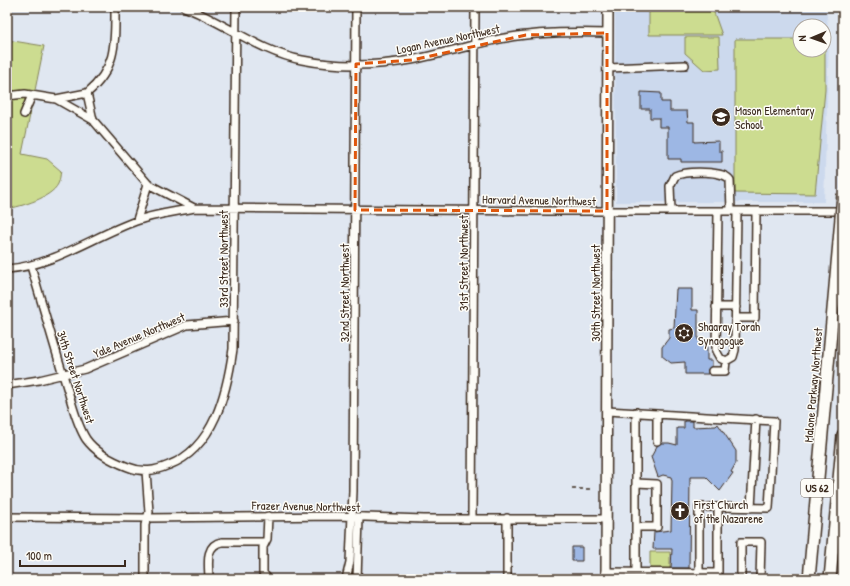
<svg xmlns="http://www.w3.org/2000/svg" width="850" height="586" font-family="'Patrick Hand',sans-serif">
  <rect width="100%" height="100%" fill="#e0e7f1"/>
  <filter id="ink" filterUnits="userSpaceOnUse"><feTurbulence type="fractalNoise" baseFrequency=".025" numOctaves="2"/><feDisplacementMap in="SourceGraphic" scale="8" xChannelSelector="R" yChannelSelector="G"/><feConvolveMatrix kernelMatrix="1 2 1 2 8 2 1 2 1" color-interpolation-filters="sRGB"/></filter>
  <g filter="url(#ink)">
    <path fill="#ccd9ed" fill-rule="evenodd" d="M615,7H826L829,36L824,202H616ZM800,26H824V50H800Z"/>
    <path fill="#ccdc90" stroke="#848357" d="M649,7H712L722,35H649Z
      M685,37H719L720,69L704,70L685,53Z
      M735,39H800V50H824L825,39V90L815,194L735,193Z
      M7,40L44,46L22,154L47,159L61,171C60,175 60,180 58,184C51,198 22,206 7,209Z
      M650,552H670V570H650Z"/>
    <path fill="#9db7e4" stroke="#3b2a1e" d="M641,92L661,93V102H670V111H687L688,122H694V142L719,141V151H722V162H681V159H668V127H659V118H650V109H641Z
      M676,289H692V310H698V340L707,341V360H712V366L708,369V374H685V362L671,363L662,356V347L669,338V329L674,328Z
      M684,421H693V427L716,426L718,424L736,451V463L731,472L733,473L720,491L706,477H690L689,568H671L672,549H653L654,532L671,530L672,481L671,477L663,475L658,477L651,457L657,446L661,443H669L677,445V428H684Z
      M572,547H582V561H572Z"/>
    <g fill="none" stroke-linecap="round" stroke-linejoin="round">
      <defs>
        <path id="minor" d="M184,7C224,22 260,52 302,60C337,67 376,66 411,60C442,54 473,44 505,38C539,32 573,32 607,33
          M608,68L685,65
          M7,96L25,94L56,99L93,120L148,184L194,208
          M56,99L87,93
          M24,114L32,95
          M93,120L87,93C117,68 115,43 115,7
          M671,211L670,186L675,176C685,171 725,170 730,180L731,211
          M718,211L716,351L720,358L726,361L733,357L735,350L737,211
          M137,220L148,184
          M31,266C43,307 55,349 68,391C73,407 77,425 86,439C96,453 112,461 128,467C143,473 155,471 169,465C214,448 227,392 233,349L236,7
          M7,269C53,266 94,236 136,221C154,214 175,212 194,208L549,211H843
          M716,307H736
          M736,318H755L756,212
          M712,371H725L726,361
          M7,385L39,380L85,369L187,325L234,321
          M657,441V414
          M751,508L756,419
          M268,516L267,539L263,547V573L268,579
          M7,517L147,518L336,516L424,519H605
          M472,518L475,7
          M636,527H657V484L636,483
          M605,572L718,573V507L769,508L774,421L607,411
          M636,572V412
          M699,573V507H718
          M145,579V525L149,512L146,471
          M209,579C209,566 204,545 222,542H265
          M346,579L350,562L353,491L356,7
          M357,579L359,518
          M507,579V518
          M741,579V542H761L760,579"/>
        <path id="major" d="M606,579L608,7"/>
        <path id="highway" d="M809,579L839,242
          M830,579L843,435"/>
      </defs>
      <use href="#minor" stroke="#3b2a1e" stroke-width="10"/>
      <use href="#major" stroke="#3b2a1e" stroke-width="12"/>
      <use href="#highway" stroke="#3b2a1e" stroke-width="14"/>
      <path stroke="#3b2a1e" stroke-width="1.5" stroke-dasharray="4 3" stroke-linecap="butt" d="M572,489H593"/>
      <use href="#minor" stroke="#fdfcf7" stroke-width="7"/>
      <use href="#major" stroke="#fdfcf7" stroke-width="9"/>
      <use href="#highway" stroke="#fdfcf7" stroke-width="11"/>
      <defs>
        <path id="highway-bridge" d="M839,242L843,194"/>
      </defs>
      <use href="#highway-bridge" stroke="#3b2a1e" stroke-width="14" stroke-linecap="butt"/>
      <use href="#highway-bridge" stroke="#fdfcf7" stroke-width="11"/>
    </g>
  </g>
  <path fill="none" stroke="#df570d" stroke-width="3" stroke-dasharray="8 5" stroke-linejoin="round" d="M607,33V211L355,210L356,64L412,60L526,35Z"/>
  <defs>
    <symbol id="school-disc" viewBox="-11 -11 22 22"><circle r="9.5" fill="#3b2a1e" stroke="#fdfcf7"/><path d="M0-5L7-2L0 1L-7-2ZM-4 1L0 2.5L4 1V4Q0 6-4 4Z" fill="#fff"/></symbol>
    <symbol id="synagogue-disc" viewBox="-11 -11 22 22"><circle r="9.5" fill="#3b2a1e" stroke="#fdfcf7"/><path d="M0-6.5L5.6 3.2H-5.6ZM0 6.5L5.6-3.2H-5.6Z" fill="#fff"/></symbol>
    <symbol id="church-disc" viewBox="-11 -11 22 22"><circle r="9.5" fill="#3b2a1e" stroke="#fdfcf7"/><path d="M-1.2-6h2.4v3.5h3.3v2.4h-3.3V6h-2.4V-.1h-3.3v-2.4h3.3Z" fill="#fff"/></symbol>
  </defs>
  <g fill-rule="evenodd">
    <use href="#school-disc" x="710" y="106" width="22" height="22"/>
    <use href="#synagogue-disc" x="673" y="322" width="22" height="22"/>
    <use href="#church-disc" x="669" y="500" width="22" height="22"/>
  </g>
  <g text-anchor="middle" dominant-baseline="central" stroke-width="3" stroke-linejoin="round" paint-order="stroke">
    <rect fill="#fdfcf7" stroke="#75695f" stroke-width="1" x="801" y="479" width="32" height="18" rx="3"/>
    <g font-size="11" font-weight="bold" fill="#3b2a1e">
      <text x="817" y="488">US 62</text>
    </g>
    <g font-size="12" fill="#3b2a1e" stroke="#fdfcf7">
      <text transform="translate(448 39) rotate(-12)">Logan Avenue Northwest</text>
      <text transform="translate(539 200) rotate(1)">Harvard Avenue Northwest</text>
      <text transform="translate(223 259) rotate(-90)">33rd Street Northwest</text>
      <text transform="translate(463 263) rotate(-90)">31st Street Northwest</text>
      <text transform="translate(344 293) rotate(-90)">32nd Street Northwest</text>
      <text transform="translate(595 293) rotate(-90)">30th Street Northwest</text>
      <text transform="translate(139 335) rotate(-23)">Yale Avenue Northwest</text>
      <text transform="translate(76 377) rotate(72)">34th Street Northwest</text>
      <text transform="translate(813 385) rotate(-85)">Malone Parkway Northwest</text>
      <text transform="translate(306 506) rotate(1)">Frazer Avenue Northwest</text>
    </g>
    <g font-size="12" fill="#3b2a1e" stroke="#fdfcf7" text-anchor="start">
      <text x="735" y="110">Mason Elementary<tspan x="735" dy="14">School</tspan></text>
      <text x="698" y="326">Shaaray Torah<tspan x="698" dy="14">Synagogue</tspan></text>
      <text x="694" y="504">First Church<tspan x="694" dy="14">of the Nazarene</tspan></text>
    </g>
  </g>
  <rect width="850" height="586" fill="none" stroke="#fdfcf7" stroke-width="24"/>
  <rect x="12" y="12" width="826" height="562" fill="none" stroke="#3b2a1e" stroke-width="1.5" filter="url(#ink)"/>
  <g transform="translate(812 38) rotate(268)"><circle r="19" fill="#fdfcf7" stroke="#afa8a0"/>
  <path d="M0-3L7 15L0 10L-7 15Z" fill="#3b2a1e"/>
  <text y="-6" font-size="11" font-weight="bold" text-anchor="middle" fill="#3b2a1e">N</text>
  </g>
  <path d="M20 560v6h105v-6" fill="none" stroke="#3b2a1e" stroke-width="2"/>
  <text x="26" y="560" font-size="12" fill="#3b2a1e" stroke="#fdfcf7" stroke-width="3" paint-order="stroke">100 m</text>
</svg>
